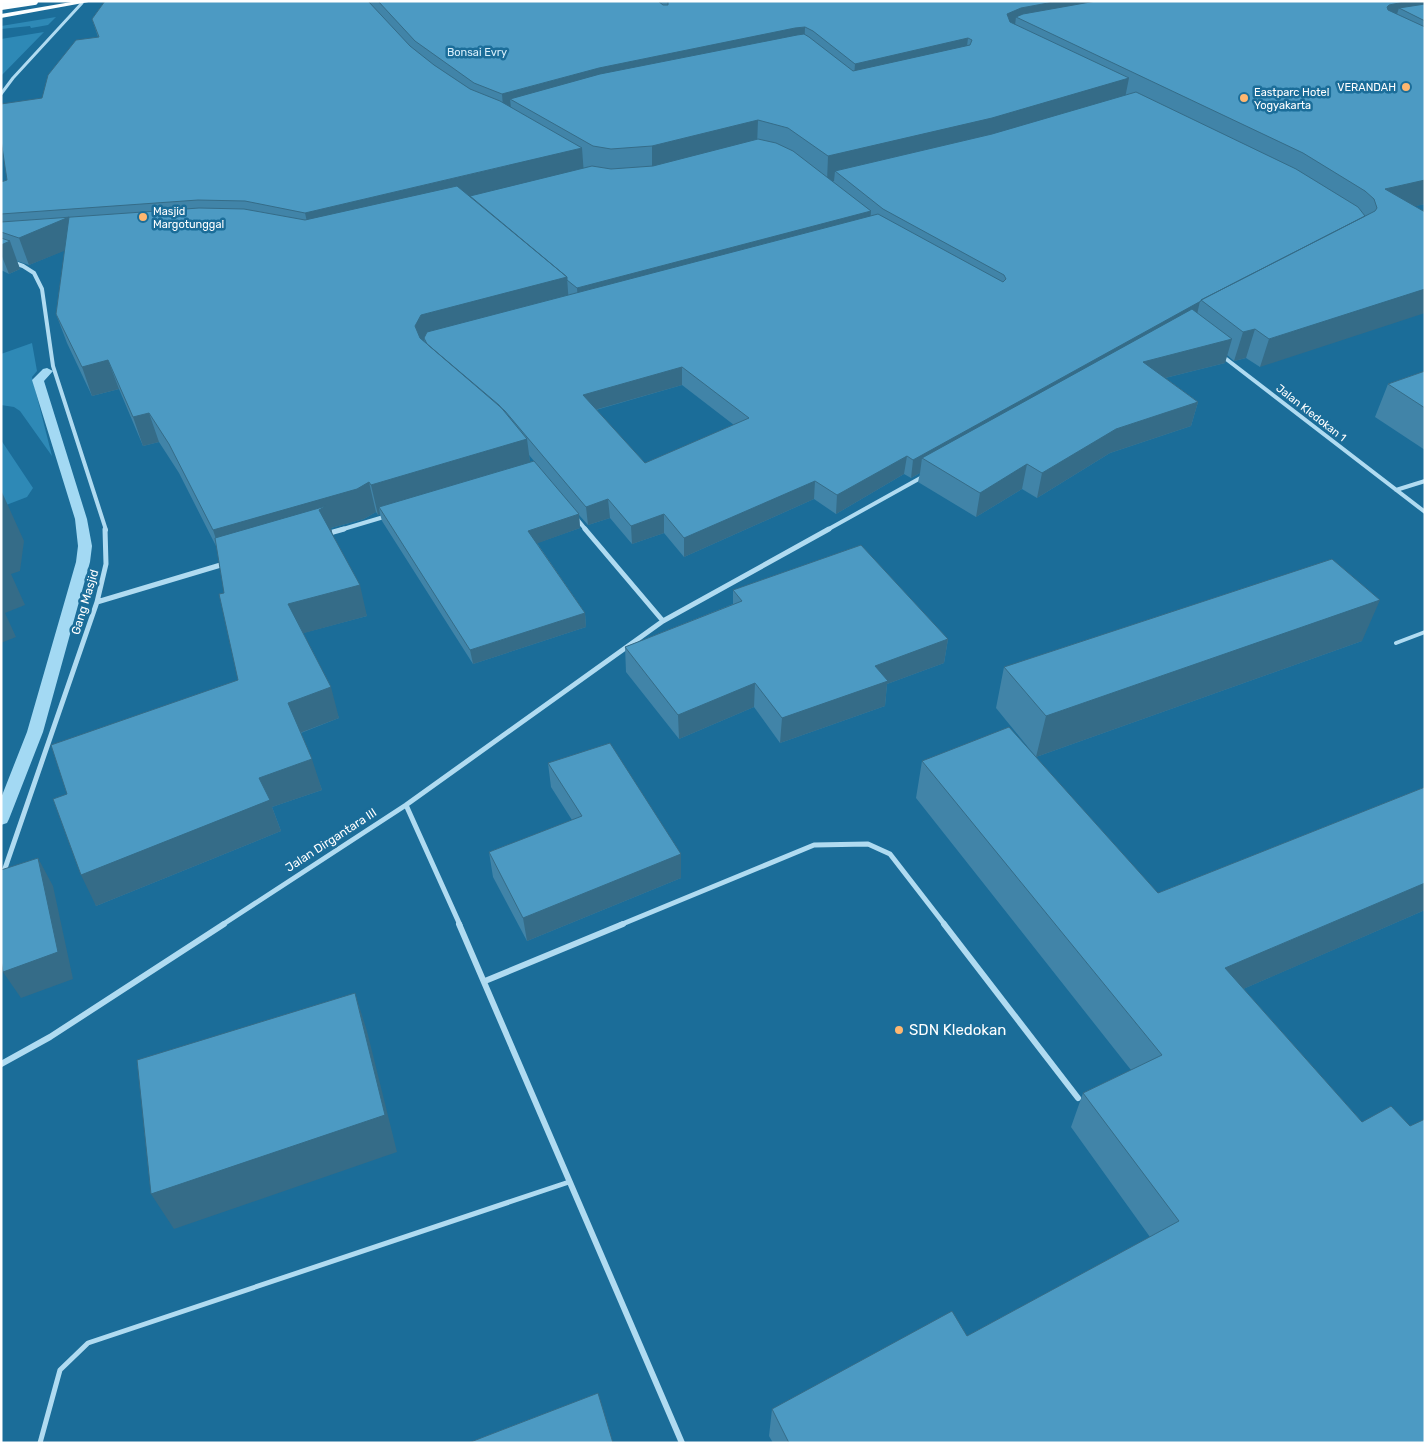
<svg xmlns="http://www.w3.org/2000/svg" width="1426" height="1444" font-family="Rubik,sans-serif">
  <rect width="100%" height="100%" fill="#1b6d99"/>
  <path fill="#2e89b6" d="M56,17L48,25L31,28L30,26L1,29V26Z
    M44,32L1,76V39Z
    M32,343L37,371L32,377L52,456L20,411L14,407L1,405V354Z
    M1,440L33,488L27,497L1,507Z"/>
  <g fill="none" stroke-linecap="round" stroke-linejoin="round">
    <path fill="#a3d9f3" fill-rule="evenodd" d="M47,368L53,371L44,381L87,519L92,546L90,562L43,732L9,819L7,823L1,825V798L27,732L76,562L78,546L75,519L32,380L43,369Z"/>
    <path stroke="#b0dbf1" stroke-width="4" d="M1396,643L1425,632"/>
    <path stroke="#b0dbf1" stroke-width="5" d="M40,1443L60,1370L88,1343L569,1182"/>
    <path stroke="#b0dbf1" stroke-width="3" d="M1,94L13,78L82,3"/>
    <path stroke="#b0dbf1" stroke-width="4" d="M1,258L23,266L34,273L42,289L53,366L106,530
      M1221,355L1425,512
      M1396,490L1425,481
      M577,519L586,530
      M340,530L387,516
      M827,530L924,476"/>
    <path stroke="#b0dbf1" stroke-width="5" d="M585,529L663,621
      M326,534L344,529
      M97,602L224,564
      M406,805L460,925
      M1,880L97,602L106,564L105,529
      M222,925L406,805L663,621L829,529
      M620,925L814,845L868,844L890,854L945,925"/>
    <path stroke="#b0dbf1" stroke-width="6" d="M459,924L682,1443
      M944,924L1078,1098
      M485,981L623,924
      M1,1064L50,1037L224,924"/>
    <path fill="#fcfeff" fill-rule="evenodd" d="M77,1H94L1,18V14Z"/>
    <path stroke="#fcfeff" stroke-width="8" d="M1,6L34,1"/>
  </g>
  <path fill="#4184a8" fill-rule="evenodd" d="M105,1H1425V204L1415,206L1260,367L1246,358L1234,361L1227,355L1225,363L1165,378L1198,402L1191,426L1110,453L1037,498L1022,489L976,517L918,482L920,473L911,478L904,474L836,514L814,499L684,557L664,533L632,544L610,518L588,525L579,515L580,528L537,543L585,613L586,627L473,664L382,521L380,514L378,515L376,512L364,519L331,528L333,536L367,616L303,633L339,718L301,733L322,790L272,807L281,831L96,906L67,794L238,680L217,548L179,473L159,442L143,446L119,389L92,396L67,343L56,314L65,250L29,265L17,261L20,269L9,274L1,270V182L7,180L42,98L98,37L92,19ZM682,385L734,425L645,463L596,410ZM529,455L534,461L530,462Z
    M1425,371V450L1375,417L1388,384Z
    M733,590L948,639L944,663L887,684L885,706L780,743L754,707L679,739L626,672L625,647L733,604Z
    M1362,641L1036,757L996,708L1004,667Z
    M922,761L1158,893L1425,787V910L1243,989L1362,1122L1410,1126L1425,1443H773L769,1436L772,1409L967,1336L1150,1237L1071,1127L1083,1093L1131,1070L916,798Z
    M548,763L681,878L527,941L493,877L489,852L572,820L551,787Z"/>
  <path fill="#356c88" d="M1059,1H1186L1016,17L1014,34L1007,14L1021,8Z
    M1409,1H1425V21L1399,8L1393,26L1387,7L1389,5Z
    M805,27L804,52L510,99L512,117L504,119L502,94L599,68L795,28Z
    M968,38L965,63L853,89L855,64Z
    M1129,78L1124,103L835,171L834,181L827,182L828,156Z
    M758,120L757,146L652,173V146Z
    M582,148L584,175L311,240L305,213Z
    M1425,180V204L1375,216L1385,189Z
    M871,211L870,225L578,303L577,288Z
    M69,217L79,245L29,265L19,238Z
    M10,241L20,269L9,274L1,254V245Z
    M567,277L569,305L424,338L425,345L419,355L415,326L421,315Z
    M1425,289V313L1260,367L1269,339Z
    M1200,301L1196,319L922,458L920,473L911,478L913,460Z
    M1255,329L1246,358L1234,361L1243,332Z
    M1232,339L1225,363L1137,385L1143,362Z
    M108,360L119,389L92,396L82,367Z
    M682,367V385L584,413L583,395Z
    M1198,402L1191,426L1110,453L1037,498L1042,473L1116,429Z
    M149,413L159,442L143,446L133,417Z
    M527,439L531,469L379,507L380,514L378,515L371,485Z
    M907,456L904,474L836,514L837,495Z
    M1027,464L1022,489L976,517L980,493Z
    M815,481L814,499L684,557V538Z
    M369,482L376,512L364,519L331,528L333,536L223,560L213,530Z
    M1,490L24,541L20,571L11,574L25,605L5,613L16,637L1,643Z
    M608,499L610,518L588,525L586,507Z
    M579,514L580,528L530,546L528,531Z
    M664,514V533L632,544L631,526Z
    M360,585L367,616L297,635L288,604Z
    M1380,600L1362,641L1036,757L1046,716Z
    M585,613L586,627L473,664L470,650Z
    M948,639L944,663L887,684L885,706L780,743L782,718L875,666Z
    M755,683L754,707L679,739L678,715Z
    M331,687L339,718L297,734L288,703Z
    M312,759L322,790L272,807L281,831L96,906L81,875L259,778Z
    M681,854V878L527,941L523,918Z
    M38,858L53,886L73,979L21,998L3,972Z
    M1425,883V910L1209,1004L1225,968Z
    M355,993L367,1031L397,1152L174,1229L151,1194Z"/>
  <path fill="#4c9ac3" stroke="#356c88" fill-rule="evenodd" d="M105,1H368L410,46L434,65L470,89L500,101L582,148L305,213L245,201L198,200L1,214V182L7,180L1,140V104L42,98L48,75L76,40L99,37L92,19Z
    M378,1H658L663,5H668V1H1059L1021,8L1007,14L1010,22L1129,78L992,118L828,156L788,128L758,120L652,146L611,149L593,146L510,99L600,74L797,35L804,34L809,37L853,71L970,45L972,40L968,38L855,64L813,31L805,27L795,28L599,68L502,94L474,83L415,41Z
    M1096,1H1409L1389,5L1387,7L1388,10L1425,27V180L1385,189L1425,212V289L1269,339L1255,329L1243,332L1201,300L1375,211L1377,208L1374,199L1365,191L1303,153L1016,17L1023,14Z
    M1425,4V21L1399,8Z
    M1136,92L1296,169L1358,207L1365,216L1201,300V301L913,460L907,456L837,495L815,481L684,538L664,514L631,526L608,499L586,507L505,411L427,344L424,338L427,332L878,214L1003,282L1006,279L1004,275L883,209L835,171L992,134ZM682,367L749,418L645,463L583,395Z
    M758,139L776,143L793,151L871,211L577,288L567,280V277L470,196L592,166L611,169L653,166Z
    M457,186L567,277L421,315L415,326L420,338L499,405L527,439L371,485L369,482L357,489L213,530L169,444L149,413L133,417L108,360L82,367L56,314L69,217L19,238L1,232V222L199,208L244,209L305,220Z
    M1,238L10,241L1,245Z
    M1192,309L1232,339L1143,362L1198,402L1116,429L1042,473L1027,464L980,493L922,458Z
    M1425,371V408L1388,384Z
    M534,461L579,514L528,531L585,613L470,650L379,507Z
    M326,506L319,510L360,585L288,604L331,687L288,703L312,759L259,778L270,800L81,875L53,799L67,794L51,745L238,680L219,594L224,593L215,538Z
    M861,545L948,639L875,666L888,681L782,718L755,683L678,715L625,647L742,601L733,590Z
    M1332,559L1380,600L1046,716L1004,667Z
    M1009,727L1158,893L1425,787V883L1225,968L1362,1122L1391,1106L1410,1126L1425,1119V1443H789L772,1409L952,1311L967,1336L1179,1221L1083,1093L1162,1055L922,761Z
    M610,743L681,854L523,918L489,852L582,816L548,763Z
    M38,858L58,952L3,972L1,960V870Z
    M355,993L385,1115L151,1194L137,1060Z
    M598,1393L613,1443H468Z"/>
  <g fill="#ffb770" stroke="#1b6d99" stroke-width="2">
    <circle cx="1406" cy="87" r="5"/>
    <circle cx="1244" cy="98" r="5"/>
    <circle cx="143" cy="217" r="5"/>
    <circle cx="899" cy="1030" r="5"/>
  </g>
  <g text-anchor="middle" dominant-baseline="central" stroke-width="5" stroke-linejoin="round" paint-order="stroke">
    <g font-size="11" fill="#d7effb" stroke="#1b6d99">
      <text x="477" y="52">Bonsai Evry</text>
    </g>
    <g font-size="11" fill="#fff" stroke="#1b6d99" text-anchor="start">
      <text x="1396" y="87" text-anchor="end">VERANDAH</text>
      <text x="1254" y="92">Eastparc Hotel<tspan x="1254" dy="13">Yogyakarta</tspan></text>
      <text x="153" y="211">Masjid<tspan x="153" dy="13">Margotunggal</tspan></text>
    </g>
    <g font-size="11" fill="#fff" stroke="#1b6d99">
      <text transform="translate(1311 413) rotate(38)">Jalan Kledokan 1</text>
    </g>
    <g font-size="12" fill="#fff" stroke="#1b6d99">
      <text transform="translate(85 602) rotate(-73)">Gang Masjid</text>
      <text transform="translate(331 840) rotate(-33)">Jalan Dirgantara III</text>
    </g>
    <g font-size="15" fill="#fff" stroke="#1b6d99" text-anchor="start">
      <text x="909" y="1030">SDN Kledokan</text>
    </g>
  </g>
  <rect width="1426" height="1444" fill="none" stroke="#ffffff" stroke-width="5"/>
</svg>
